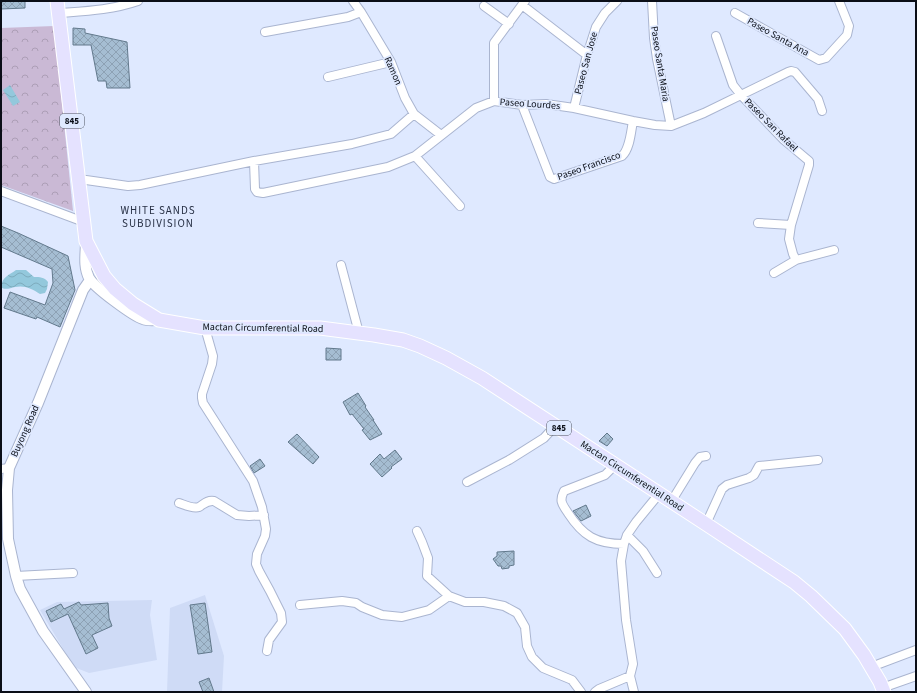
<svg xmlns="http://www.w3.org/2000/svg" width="917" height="693" font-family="'Source Sans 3',sans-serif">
  <defs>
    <pattern id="park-crowns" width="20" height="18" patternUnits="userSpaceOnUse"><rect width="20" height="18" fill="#cab9d5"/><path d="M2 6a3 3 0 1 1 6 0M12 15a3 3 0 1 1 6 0" fill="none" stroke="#ac9eb6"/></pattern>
    <pattern id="water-waves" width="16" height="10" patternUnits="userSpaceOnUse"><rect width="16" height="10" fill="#93c8dc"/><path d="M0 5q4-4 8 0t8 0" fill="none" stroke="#7dabbc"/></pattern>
    <pattern id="building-cross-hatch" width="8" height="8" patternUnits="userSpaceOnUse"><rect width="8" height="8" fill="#a5bdd2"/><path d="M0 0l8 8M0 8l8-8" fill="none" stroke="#8da1b4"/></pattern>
  </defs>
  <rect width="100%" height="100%" fill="#dfe9ff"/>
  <path fill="#cfdbf6" d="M205,595L224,656L222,692H167L170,608Z
    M152,600L150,615L157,660L89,673L74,667L40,610L57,602Z"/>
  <path fill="url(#park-crowns)" d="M54,26L73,211L1,185V28Z"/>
  <path fill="url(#water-waves)" d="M10,85L20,102L13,106L3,90Z
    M16,270H26L34,277C40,277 44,277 48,282L47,289L45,293L40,294C32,289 25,285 15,287C10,288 7,290 2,288C0,278 9,275 16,270Z"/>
  <path fill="url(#building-cross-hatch)" stroke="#62798c" d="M1,1H25V8L1,9Z
    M73,28L85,29V33L127,42L130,88H107L106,81H98L91,45H73Z
    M1,226L18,233L68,256L75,290L60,327L37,317L36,319L4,308L10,292L45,305L53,283L52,269L1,247Z
    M326,348L341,349V360H326Z
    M358,393L366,406L365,407L374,420H373L382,434L370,440L362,430L364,429L352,414L350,415L343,402Z
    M607,433L613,439L607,446L599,441Z
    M297,434L319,457L313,464L288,442Z
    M395,450L402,459L391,467L392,468L382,477L370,464L380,454L384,459Z
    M260,459L265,466L254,473L250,466Z
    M586,505L591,516L581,521L573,511Z
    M514,551V565L509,566V568L502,569L501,566H498L493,559L497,556V552Z
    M79,602L81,605L108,603L109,618L112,626L92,635L98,648L86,654L68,614L51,622L46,611L61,604L64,609Z
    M205,603L212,652L198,654L190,605Z
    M209,678L214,692H203L199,682Z"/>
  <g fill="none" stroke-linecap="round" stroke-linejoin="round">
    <defs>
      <path id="minor" d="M353,1L361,12L391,62L405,98L414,114L441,135
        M652,1L654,38L657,59L671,126
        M522,5L587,55
        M484,6L509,24
        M59,13C86,11 112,10 138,1
        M735,13L819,60L826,58L847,35L849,26L839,1
        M265,32L348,17L361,12
        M716,36L733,85L741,95L784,140L809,161V165L791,225L789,239L793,254L796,260
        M328,77L391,62
        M494,101V43L525,1
        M522,105L550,177L554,179L622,156C630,149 631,131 633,121
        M574,108L587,55L596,27L605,13L617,1
        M415,156L460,206
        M254,161L255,189L257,192L263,193L388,167L415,156L476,108L494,101L522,105L546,104L574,108L633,121L655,125L671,126L704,113L788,72L791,71L795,72L818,99L822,111
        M79,179L128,186L140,185L254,161L352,144L391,134L414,114
        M1,191L84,222
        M758,223L791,225
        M341,265L359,333
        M774,273L796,260L834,250
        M205,328L213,356L212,364L202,394V398L203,403L253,481L262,507L266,529L265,536L257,554L256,564L259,571L270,591L281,613L282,622L269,640L267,651
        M615,465L605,475L564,491C559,501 562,504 568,513C583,536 596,544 624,544
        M1,469L9,468
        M467,482L509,460L544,438L555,426
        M671,502L695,463L700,457L706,456
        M179,503C185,505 193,509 199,507C204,504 207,500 214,501L237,515L249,516L264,515
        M706,524L722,489L727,485L749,478L754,475L759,466L818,460
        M417,531L422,542L428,558L427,576L449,596L465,602H484L504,606L517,613L525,627L527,646L532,657L543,668L572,680L581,692
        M627,535L643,551L657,573
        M16,576L73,573
        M300,605L342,601L356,603L362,607L382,615L402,617L429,610L449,596
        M871,667L916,650
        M882,688L916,676
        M595,692L599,689L630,676
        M634,692L630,676L633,664L626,620L621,561L624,544L627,535L636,522L659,494"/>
      <path id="tertiary" d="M86,241C86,253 83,266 89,278C94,287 133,316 143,319C148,321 154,320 159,320
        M86,692L43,631L20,589L16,576L8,539L7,490L9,468L38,403L83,290L90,280"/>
      <path id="primary" d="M57,1L86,241L104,276L115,289L133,304L159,320L205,328H320L374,335L403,340L420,346L446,358L482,378L706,524L794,582L811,596L845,629L864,655L880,682L884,692"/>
    </defs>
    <use href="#minor" stroke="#aab5d0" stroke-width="10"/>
    <use href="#tertiary" stroke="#aab5d0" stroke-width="12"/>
    <use href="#primary" stroke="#fff" stroke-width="15"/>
    <use href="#minor" stroke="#fff" stroke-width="8"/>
    <use href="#tertiary" stroke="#fff" stroke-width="10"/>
    <use href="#primary" stroke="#e5e2ff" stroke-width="13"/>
  </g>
  <g text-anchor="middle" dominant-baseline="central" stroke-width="3.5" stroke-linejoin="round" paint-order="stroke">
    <g fill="#dfe9ff" stroke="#4a505d" stroke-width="1">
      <rect x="60" y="114" width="24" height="14" rx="3"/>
      <rect x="547" y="421" width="24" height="14" rx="3"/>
    </g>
    <g font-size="9" font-weight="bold" fill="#0a0e17">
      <text x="72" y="121">845</text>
      <text x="559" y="428">845</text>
    </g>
    <g font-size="10" fill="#0a0e17" stroke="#dfe9ff">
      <text transform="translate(778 37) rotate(29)">Paseo Santa Ana</text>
      <text transform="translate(586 63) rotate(-75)">Paseo San Jose</text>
      <text transform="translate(660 64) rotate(81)">Paseo Santa Maria</text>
      <text transform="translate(393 71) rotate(66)">Ramon</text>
      <text transform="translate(530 104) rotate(4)">Paseo Lourdes</text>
      <text transform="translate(771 125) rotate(45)">Paseo San Rafael</text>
      <text transform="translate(589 166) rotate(-20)">Paseo Francisco</text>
      <text transform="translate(263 328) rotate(1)">Mactan Circumferential Road</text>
      <text transform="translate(25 431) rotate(-66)">Buyong Road</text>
      <text transform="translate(632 476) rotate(33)">Mactan Circumferential Road</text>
    </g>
    <g font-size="11" letter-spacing="1" fill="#283146" stroke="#dfe9ff">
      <text x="158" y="210">WHITE SANDS<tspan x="158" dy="13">SUBDIVISION</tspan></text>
    </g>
  </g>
  <rect width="917" height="693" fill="none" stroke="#0a0e17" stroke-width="4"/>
</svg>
